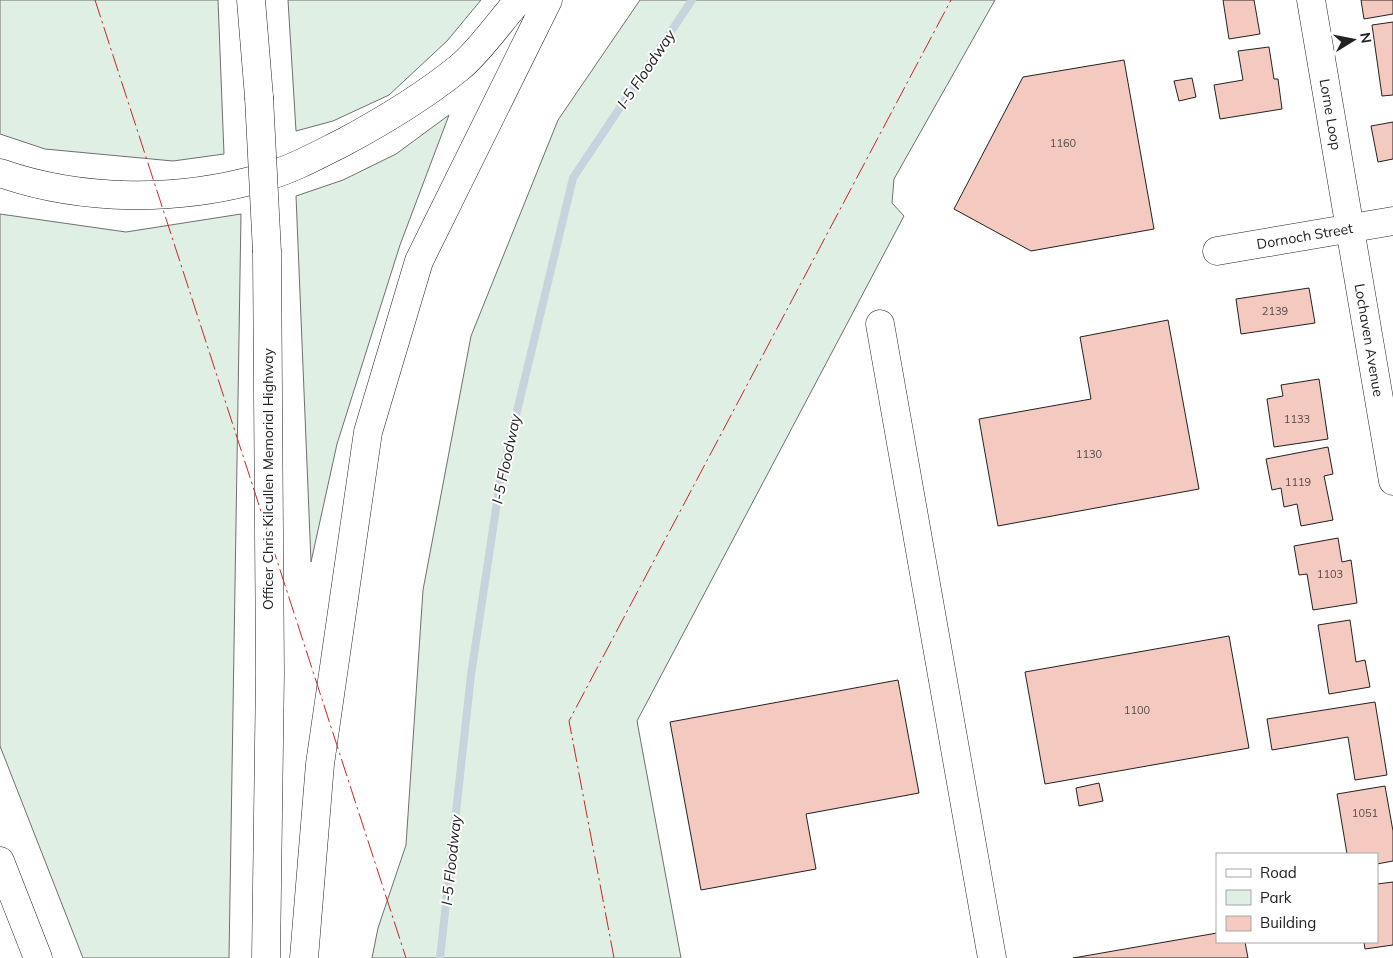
<svg xmlns="http://www.w3.org/2000/svg" width="1393" height="958" font-family="Mulish,sans-serif">
  <rect width="100%" height="100%" fill="#fff"/>
  <path fill="#e0efe3" stroke="#6f6f6f" d="M0,0H218L224,154L173,161L45,149L0,134Z
    M288,0H481L447,41L389,95L333,121L296,131Z
    M640,0H995L894,179L892,203L904,216L637,721L681,958H372L378,928L406,845L423,590L471,336L558,120Z
    M449,115L400,245L337,444L311,562L296,196L343,180L396,154Z
    M0,214L126,232L241,214L229,958H83L0,746Z"/>
  <g fill="none" stroke-linecap="round" stroke-linejoin="round">
    <path stroke="#c7d3dd" stroke-width="8" d="M440,958L471,675L500,482L573,178L692,0"/>
  </g>
  <path fill="#f3c9c0" stroke="#222" d="M1223,0H1254L1260,34L1229,39Z
    M1361,0H1393V14L1364,19Z
    M1393,22V95L1382,96L1372,25Z
    M1269,47L1274,79H1278L1282,109L1220,119L1214,85L1243,80L1238,51Z
    M1124,60L1154,229L1031,251L954,209L1023,77Z
    M1192,78L1196,97L1179,101L1174,81Z
    M1393,122V159L1378,162L1371,126Z
    M1309,288L1315,323L1241,334L1236,299Z
    M1168,320L1199,489L998,526L979,419L1091,399L1080,337Z
    M1319,379L1328,439L1274,447L1267,399L1283,396L1281,385Z
    M1328,447L1333,474L1324,476L1333,520L1301,526L1297,504L1284,507L1281,488L1272,490L1266,459Z
    M1338,538L1342,562L1351,560L1357,603L1313,610L1307,574L1299,575L1294,546Z
    M1350,620L1356,662L1365,660L1370,687L1329,694L1318,625Z
    M1229,636L1249,748L1045,784L1025,672Z
    M898,680L919,793L806,814L816,869L701,890L670,722Z
    M1375,702L1387,775L1355,780L1348,737L1272,750L1267,719Z
    M1099,783L1103,801L1079,806L1076,788Z
    M1385,786L1393,831V861L1377,864V854H1347L1337,794Z
    M1393,882V945L1365,949L1364,942H1377V884Z
    M1217,933V942H1245L1248,958H1073Z"/>
  <g fill="none" stroke-linecap="round" stroke-linejoin="round">
    <defs>
      <g id="minor">
        <path id="s1" d="M1311,0L1393,481"/>
        <path id="s2" d="M1217,251L1393,221"/>
        <path d="M880,324L992,958"/>
      </g>
      <path id="highway" d="M251,0L259,97
        M0,173C83,202 180,202 265,177C293,169 318,155 344,142C385,120 423,97 459,68C480,51 500,21 519,0
        M0,861L38,958
        M266,958L270,673L267,252
        M304,958L320,764L368,432L419,261L548,0"/>
    </defs>
    <use href="#minor" stroke="#222" stroke-width="29"/>
    <use href="#highway" stroke="#222" stroke-width="29"/>
    <use href="#minor" stroke="#fff" stroke-width="28"/>
    <use href="#highway" stroke="#fff" stroke-width="28"/>
    <defs>
      <path id="highway-bridge" d="M259,97L267,252"/>
    </defs>
    <use href="#highway-bridge" stroke="#222" stroke-width="29" stroke-linecap="butt"/>
    <use href="#highway-bridge" stroke="#fff" stroke-width="28"/>
    <path stroke="#c62828" stroke-width="1" stroke-dasharray="18 4 2.5 4" stroke-linecap="butt" d="M95,0L406,958
      M614,958L569,721L951,0"/>
  </g>
  <g text-anchor="middle" dominant-baseline="central" stroke-width="4" stroke-linejoin="round" paint-order="stroke">
    <g font-size="11" fill="#564c4a">
      <text x="1063" y="143">1160</text>
      <text x="1275" y="311">2139</text>
      <text x="1297" y="419">1133</text>
      <text x="1089" y="454">1130</text>
      <text x="1298" y="482">1119</text>
      <text x="1330" y="574">1103</text>
      <text x="1137" y="710">1100</text>
      <text x="1365" y="813">1051</text>
    </g>
    <g font-size="14" fill="#222" stroke="#fff">
      <text stroke="none"><textPath href="#s1" startOffset="116">Lorne Loop</textPath></text>
      <text stroke="none"><textPath href="#s2" startOffset="89">Dornoch Street</textPath></text>
      <text stroke="none"><textPath href="#s1" startOffset="345">Lochaven Avenue</textPath></text>
      <text transform="translate(268 479) rotate(-90)">Officer Chris Kilcullen Memorial Highway</text>
    </g>
    <g font-size="15" font-style="italic" fill="#222" stroke="#fff">
      <text transform="translate(646 69) rotate(-56)">I-5 Floodway</text>
      <text transform="translate(506 459) rotate(-78)">I-5 Floodway</text>
      <text transform="translate(451 860) rotate(-84)">I-5 Floodway</text>
    </g>
  </g>
  <rect x="1216" y="853" width="162" height="90" fill="#ffffff" stroke="#a7a7a7"/>
  <rect x="1226" y="869" width="25" height="8" fill="#ffffff" stroke="#a7a7a7"/>
  <text x="1260" y="878" font-size="15" fill="#222222">Road</text>
  <rect x="1226" y="890" width="25" height="15" fill="#e0efe3" stroke="#a7a7a7"/>
  <text x="1260" y="903" font-size="15" fill="#222222">Park</text>
  <rect x="1226" y="916" width="25" height="15" fill="#f3c9c0" stroke="#a7a7a7"/>
  <text x="1260" y="928" font-size="15" fill="#222222">Building</text>
  <g transform="translate(1353 40) rotate(80)" stroke="#ffffff" stroke-width="4" paint-order="stroke">
  <path d="M0-4L9 19L0 12L-9 19Z" fill="#222222"/>
  <text y="-8" font-size="14" font-weight="bold" text-anchor="middle" fill="#222222">N</text>
  </g>
</svg>
